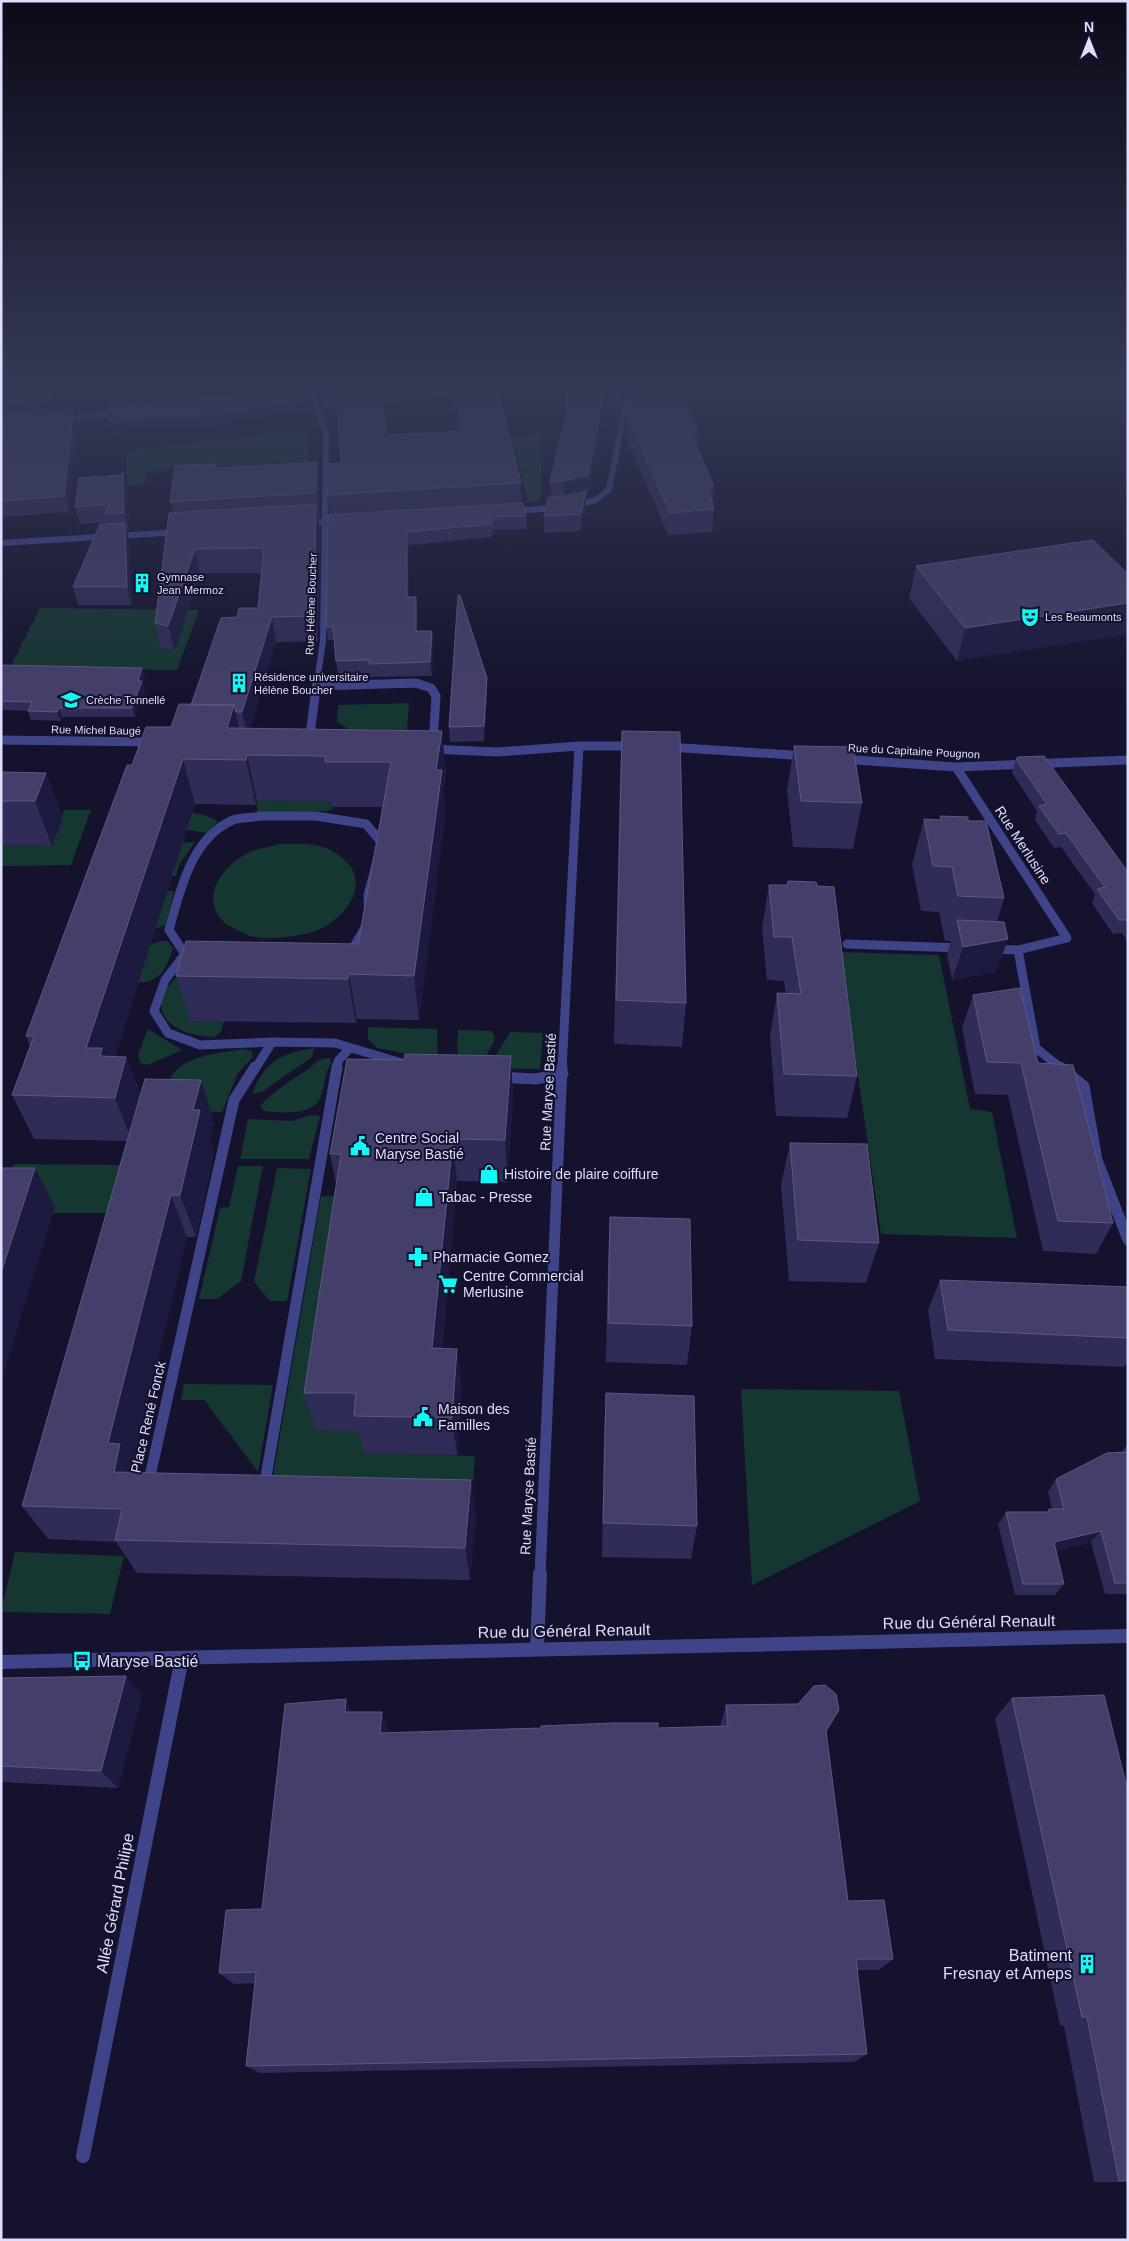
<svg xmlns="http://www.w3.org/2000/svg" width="1129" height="2241" font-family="Helvetica,sans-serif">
  <rect width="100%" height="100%" fill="#14122c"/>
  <path fill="#153631" d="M307,429L308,469H302V462L166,469V471L146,473L144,485L127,486L126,451Z
    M541,434V501L528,502L512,436Z
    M40,608L199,610L177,670L10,668Z
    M409,703L407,730L348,729L337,722L338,705Z
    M257,800L334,801L332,809L327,811L257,813Z
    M64,810H91L71,865L1,866V845L52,846Z
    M184,811L205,815L218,821L207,833L187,830Z
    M195,842L179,865L176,876H163L174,843Z
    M279,844C297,844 316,842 332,851C370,871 358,905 328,925C315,933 299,936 284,937C271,939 254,939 243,933C238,930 230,927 226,924C197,899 223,864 250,852C259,848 270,847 279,844Z
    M158,891H174L166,925L155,929Z
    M160,941H168L173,949C164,975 157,984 129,983L141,945H150Z
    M840,952L939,955L970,1109L992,1112L1017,1238L881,1234Z
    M180,974L224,1021L221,1032L214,1037C202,1036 188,1035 177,1028C151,1012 161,990 180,974Z
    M368,1027L437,1029L438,1060L377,1048L368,1039Z
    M148,1029L182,1050L148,1065L140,1063L138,1055Z
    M458,1030L491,1031L495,1036L494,1042L484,1060L460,1059L457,1049Z
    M510,1032L543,1033L540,1069L488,1068Z
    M314,1048L312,1057L262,1092L252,1094C264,1062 281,1053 314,1048Z
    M242,1049L252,1051L253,1057L238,1073L222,1112L164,1109C165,1098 166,1084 172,1075C186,1055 221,1053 242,1049Z
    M330,1058L331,1063C324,1074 325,1086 321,1097C313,1116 280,1113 264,1111L260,1106C275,1090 290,1081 307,1070C317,1063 316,1059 330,1058Z
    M309,1115L320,1116L309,1159H240L248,1119L293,1121Z
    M14,1164L132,1165L119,1213H53L55,1207L1,1195Z
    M238,1166H263L241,1281L217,1299H199L220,1208L229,1207Z
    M277,1168L311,1169L287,1301H270L254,1282Z
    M321,1196L350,1197L366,1431L364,1452L475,1456L473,1481L273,1476Z
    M184,1384L273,1385L258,1472L204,1400H181Z
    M741,1389L899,1391L920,1501L752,1585Z
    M15,1552L124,1556L110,1614L1,1612Z"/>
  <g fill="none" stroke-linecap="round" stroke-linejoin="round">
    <path stroke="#3f4489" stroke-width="9" d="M260,816H316L366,824L382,843L368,895L369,921L353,948L343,956L327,964L288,968L235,965L185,954L169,930C180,891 191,838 233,820C242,817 251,818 260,816Z
      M185,954L165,980L154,1011L168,1033L200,1045L272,1042L335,1043L405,1064
      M255,1069L272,1042
      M337,1069L338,1061L350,1048"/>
    <path stroke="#3f4489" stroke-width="11" d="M498,1077L535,1079L563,1074
      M148,1485L234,1100L255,1067
      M264,1488L337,1067"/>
    <path stroke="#3f4489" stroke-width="6" d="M312,392L326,434L323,641L317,682
      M64,419L122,413
      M573,506L596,500L609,489L629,388
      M511,511L559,508
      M307,523L340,521
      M1,543L180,532"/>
    <path stroke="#3f4489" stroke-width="9" d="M317,686L416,683L431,688L436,696L433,744
      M1,740L153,742
      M309,742L317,681
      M667,747L807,756
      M430,749L497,752L579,746H635
      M841,759L956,767L1128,760
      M956,767L1067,938L1018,950L1036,1048L1062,1069
      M847,944L962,948
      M991,949L1018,950
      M562,1069L579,746"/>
    <path stroke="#3f4489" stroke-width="11" d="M1060,1067L1084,1086L1097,1160L1128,1240
      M540,1576L562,1067"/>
    <path stroke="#3f4489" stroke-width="14" d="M537,1649L540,1574
      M83,2156L182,1658"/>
    <path stroke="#3f4489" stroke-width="14" d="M1,1662L1128,1636"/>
  </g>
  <path fill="#302c58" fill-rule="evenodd" d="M1,388H54L56,412L78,425L69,512L1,517Z
    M318,388H548L499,392L521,483V503L526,516L527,529L493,530L492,537L409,545V597H416L417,610V631H432L433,644L432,676L370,677V673L338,674L336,661L334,640H328L326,627L329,515L327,495L341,463L338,416L324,412L319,396ZM452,395L460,431L386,435L383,403Z
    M565,388H624L618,419L607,394L587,497L586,498L585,508L581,531L544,533V516L551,497L550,482L566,415Z
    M631,388L685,393L678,394L698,428L697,447L714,486L712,503L714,509L712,532L668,535L625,435L626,413Z
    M215,464L216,468L320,486V518H318L320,528L318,641L276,642L250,728L442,731L446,776L443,792L445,816L419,1020L357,1019L356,1023L190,1021L176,976L358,944L383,807H332L331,801L257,800L256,805L195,804L115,1057H126L141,1095L214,1123L210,1140L214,1153L196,1237H187L132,1465L137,1473L476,1515L470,1580L137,1573L116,1542L48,1539L22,1506L127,1141L34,1139L12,1095L30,1046L26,1036L132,765L171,727L191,705L237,617L258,608L262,573H200L175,651L161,648L155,623L173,513L170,502Z
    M127,489L129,530H127L129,540L132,605H78L73,587L107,524V522L80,524L75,507Z
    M1093,540L957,661L909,598L916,566Z
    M1,665L142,668L145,677L143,682L145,690L135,717H62L61,721L31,720L28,711L1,710Z
    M487,693L484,741L450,742L449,727Z
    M622,731L686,1003L682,1047L614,1044L620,776Z
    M794,746L862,803L853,849L793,847L787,791Z
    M1016,759L1128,872V942L1122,933L1113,934L1092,903L1095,894L1061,847L1054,848L1035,820L1037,811L1012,773Z
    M1,772L46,773L63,818L52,846L1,845Z
    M940,816L968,821L1004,898L997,922L1008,939L996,972L952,980L947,954L951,941H945L939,912L921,911L912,864L924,819L940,820Z
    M788,881L857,1076L847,1118L776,1116L770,1036L777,993L786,994L784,981L767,980L762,928L769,885H787Z
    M973,995L1038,1063L1113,1223L1096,1254L1043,1251L1008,1095L975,1094L962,1028Z
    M511,1056L513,1099L507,1182L457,1181L442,1348L462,1387L457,1455L364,1453L358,1431L316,1430L304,1393L336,1184L330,1154L404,1060Z
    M790,1143L879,1243L866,1283L789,1281L781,1185Z
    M610,1217L692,1326L687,1365L606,1362L608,1258Z
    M940,1280L1128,1287V1362L1124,1367L935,1359L928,1310Z
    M606,1393L697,1526L691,1559L602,1557L604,1430Z
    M1127,1445H1128V1594H1105L1091,1542L1056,1551L1064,1584L1055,1595H1015L998,1524L1006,1512H1047L1049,1509H1052L1048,1492L1056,1479L1121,1453Z
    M126,1676L142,1696L118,1788L1,1782V1678Z
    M1012,1698L1128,1792V2182H1094L1064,2026L1060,2025L995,1718Z
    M726,1705L826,1733L848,1901L893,1959L879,1970H857L867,2054L854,2062L260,2073L246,2066L255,1983L234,1984L219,1973L262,1909L351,1712L389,1731V1733L658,1728L720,1726Z"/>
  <path fill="#1d1a3f" d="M51,388H54L57,415L1,421V405Z
    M105,388H304L110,409Z
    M381,388H451L452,395L383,403Z
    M494,388H548L495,393Z
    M605,388H607V394L587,497L586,498L585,508L581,531V514L564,503V481Z
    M620,388H624L618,419V397Z
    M665,388H685V393L665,395Z
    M311,399L313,410L250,418V421L176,429L175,427L113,433L110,423L173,416Z
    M74,410L78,425L69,512L64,496Z
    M317,462L320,486V518L316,493Z
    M123,472L127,489L129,530L124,513Z
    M316,504L320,528L318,641L314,616Z
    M125,523L129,540L132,605L127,587Z
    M407,532L409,545V610L407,597Z
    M195,549L200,573L175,651L168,626Z
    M416,597L417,610V645L416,631Z
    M1128,603V634L957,661L965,628Z
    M272,617L276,642L248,738L242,712Z
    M432,631L433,644L432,676L430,662Z
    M142,668L145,677L143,682L145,690L135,717L132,708L138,681Z
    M487,678V693L484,741V726Z
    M234,705L244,750L227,728Z
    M59,708L62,717L61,721L57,712Z
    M442,731L446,776L443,792L445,816L419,1020L414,976L436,770Z
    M247,755L257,800L256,805L246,760Z
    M183,759L195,804L111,1069L126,1057L143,1101L132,1141L115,1098L86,1048Z
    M46,773L63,818L52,846L35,801Z
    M1008,939L996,972L952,980L963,947Z
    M349,974L357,1019L356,1023L348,979Z
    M511,1056L513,1099L507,1182L505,1140Z
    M201,1080L214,1123L210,1140L214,1153L196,1237L180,1195L193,1110Z
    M453,1139L457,1181L438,1387L432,1348Z
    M35,1168L55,1207L1,1382V1273Z
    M171,1195L187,1237L132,1465L141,1480L114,1472L108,1443Z
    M457,1349L462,1387L457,1455L452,1418Z
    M471,1480L476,1515L470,1580L465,1548Z
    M1101,1531L1091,1542L1045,1554L1054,1542Z
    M126,1676L142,1696L118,1788L101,1771Z
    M346,1699L354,1719L345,1712Z
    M839,1710L829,1729L816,1750L826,1731Z
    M382,1712L389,1731L387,1752L380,1733Z"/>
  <path fill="#433f6a" stroke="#5b5881" d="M1,388H51L52,399L1,405Z
    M298,388H307L311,399L247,407L248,410L174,418L173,416L110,423L108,408Z
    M320,388H381L386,435L463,431L454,388H498L521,483L327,495V464L341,463L337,395L321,390Z
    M566,388H605L588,475L564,481L550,482L567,411Z
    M614,388H620L618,397Z
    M631,388H674L698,428L689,429L714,486H708L714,509L670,513L626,413Z
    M53,409V412L74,410L64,496L1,501V415Z
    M317,462L316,493L170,502L175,466L215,464V468Z
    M123,472L124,513L105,514L109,504L75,507L79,478L121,475Z
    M586,491L581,514L544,516L548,497L566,496Z
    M523,503L526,516L492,517V524L407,532V597H416V631H432L430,662L369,664V660L336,661L333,627H326L328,515Z
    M316,504L314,616L272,617L242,712H236L234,705H191L221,618L237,617L239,608H258L264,548L195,549L168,626L155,623L169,513Z
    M125,523L127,587H73L100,524Z
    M1093,540L1128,574V603L965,628L916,566Z
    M458,595H460L487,678L484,726L449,727Z
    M1,665L142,668L138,681H142L132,708H59L57,712L28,711L32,702L1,701Z
    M179,704L234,705L227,728L442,731L436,770H442L414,976L349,974L348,979L176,976L186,941L358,944L391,762H325L326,756L247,755L246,760L183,759L86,1048H102L100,1056L126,1057L115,1098L12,1095L34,1036H26L127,765H132L146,727H171Z
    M622,731L680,732L686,1003L616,1000Z
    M794,746L853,747L862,803L801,801Z
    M1044,756L1128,872V920H1119L1097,889L1105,887L1066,833L1059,834L1039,806L1047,804L1016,759L1018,757Z
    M1,772L46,773L35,801H1Z
    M940,816L968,817V821H986L1004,898L958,896L952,867L933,866L924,819L941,820Z
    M788,881L816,882L817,886L834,887L857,1076L784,1074L777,993L801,994L792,937H774L769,885H787Z
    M957,920L1004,922L1008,939L963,947Z
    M1020,988L1038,1063L1073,1065L1113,1223L1058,1221L1021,1063L987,1062L973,995Z
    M405,1054L511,1056L505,1140L453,1139L432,1348L457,1349L452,1418L354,1416L356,1393H304L341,1154H330L347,1059L404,1060Z
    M145,1079L201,1080L193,1110H200L180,1195H171L108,1443L120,1444L114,1472L471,1480L465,1548L115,1540L122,1509L22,1506Z
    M790,1143L867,1144L879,1243L798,1240Z
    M1,1168H35L1,1273Z
    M610,1217L690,1219L692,1326L608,1323Z
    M940,1280L1128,1287V1338L948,1330Z
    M606,1393L694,1396L697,1526L603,1523Z
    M1128,1452V1583H1115L1101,1531L1054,1542L1064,1584H1023L1006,1512H1049V1509H1064L1056,1479L1107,1453Z
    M126,1676L101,1771L1,1766V1678Z
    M825,1685L836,1694L839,1710L826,1731L848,1901L884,1900L893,1959H856L867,2054L246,2066L256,1972L219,1973L226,1910L262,1909L285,1704L346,1699L345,1712H382L380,1733L541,1728V1726L612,1723H658V1728L728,1726L726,1705L798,1704L814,1686Z
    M1104,1695L1128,1792V2180L1119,2181L1087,2017H1082L1012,1698Z"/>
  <linearGradient id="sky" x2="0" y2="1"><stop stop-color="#0b0a18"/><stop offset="0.55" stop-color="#343956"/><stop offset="1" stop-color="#343956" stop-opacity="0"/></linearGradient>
  <rect width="1129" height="701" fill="url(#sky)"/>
  <defs>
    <symbol id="building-bare" viewBox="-9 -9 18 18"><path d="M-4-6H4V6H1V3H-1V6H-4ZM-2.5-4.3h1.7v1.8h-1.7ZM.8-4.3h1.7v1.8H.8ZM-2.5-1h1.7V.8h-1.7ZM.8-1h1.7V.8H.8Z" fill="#10f9f6" stroke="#14122c" stroke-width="2.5" paint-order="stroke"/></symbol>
    <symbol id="theatre-bare" viewBox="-9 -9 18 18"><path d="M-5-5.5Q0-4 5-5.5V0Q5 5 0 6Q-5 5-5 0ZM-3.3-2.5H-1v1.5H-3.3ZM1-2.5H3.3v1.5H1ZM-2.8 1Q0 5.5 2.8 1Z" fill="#10f9f6" stroke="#14122c" stroke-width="2.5" paint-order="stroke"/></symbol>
    <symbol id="school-bare" viewBox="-9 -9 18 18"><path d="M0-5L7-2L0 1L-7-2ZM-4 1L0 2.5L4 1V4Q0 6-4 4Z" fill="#10f9f6" stroke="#14122c" stroke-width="2.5" paint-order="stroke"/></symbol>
    <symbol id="civic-bare" viewBox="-9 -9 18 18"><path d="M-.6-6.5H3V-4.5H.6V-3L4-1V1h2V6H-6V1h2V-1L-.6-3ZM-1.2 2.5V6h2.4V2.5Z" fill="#10f9f6" stroke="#14122c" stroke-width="2.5" paint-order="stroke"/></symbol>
    <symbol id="shop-bare" viewBox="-9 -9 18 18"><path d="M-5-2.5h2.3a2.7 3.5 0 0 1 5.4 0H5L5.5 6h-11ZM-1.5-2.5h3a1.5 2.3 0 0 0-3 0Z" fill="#10f9f6" stroke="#14122c" stroke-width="2.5" paint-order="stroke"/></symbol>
    <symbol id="pharmacy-bare" viewBox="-9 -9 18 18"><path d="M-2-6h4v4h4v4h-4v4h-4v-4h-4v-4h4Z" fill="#10f9f6" stroke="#14122c" stroke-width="2.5" paint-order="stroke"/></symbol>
    <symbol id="supermarket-bare" viewBox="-9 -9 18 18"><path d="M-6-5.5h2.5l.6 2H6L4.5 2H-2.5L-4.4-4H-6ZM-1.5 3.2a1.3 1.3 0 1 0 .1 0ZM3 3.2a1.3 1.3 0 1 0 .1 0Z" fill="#10f9f6" stroke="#14122c" stroke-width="2.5" paint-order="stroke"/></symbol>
    <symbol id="bus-bare" viewBox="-9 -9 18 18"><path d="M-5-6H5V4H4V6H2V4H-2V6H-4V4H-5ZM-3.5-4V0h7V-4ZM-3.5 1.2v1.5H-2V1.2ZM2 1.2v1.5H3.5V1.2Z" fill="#10f9f6" stroke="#14122c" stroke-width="2.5" paint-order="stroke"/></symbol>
  </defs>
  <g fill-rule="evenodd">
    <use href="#building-bare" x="128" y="569" width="28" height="28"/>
    <use href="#theatre-bare" x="1016" y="603" width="28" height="28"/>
    <use href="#building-bare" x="225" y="669" width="28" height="28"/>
    <use href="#school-bare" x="57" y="686" width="28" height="28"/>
    <use href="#civic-bare" x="346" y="1132" width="28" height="28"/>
    <use href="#shop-bare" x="475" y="1160" width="28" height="28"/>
    <use href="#shop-bare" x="410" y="1183" width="28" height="28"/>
    <use href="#pharmacy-bare" x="404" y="1243" width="28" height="28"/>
    <use href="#supermarket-bare" x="434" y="1270" width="28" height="28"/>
    <use href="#civic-bare" x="409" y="1403" width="28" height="28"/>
    <use href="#bus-bare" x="68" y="1647" width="28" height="28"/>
    <use href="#building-bare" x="1073" y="1950" width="28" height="28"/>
  </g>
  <g text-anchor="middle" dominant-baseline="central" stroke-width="4" stroke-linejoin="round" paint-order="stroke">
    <g font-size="11" fill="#dedefe" stroke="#14122c" text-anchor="start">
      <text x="157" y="577">Gymnase<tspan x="157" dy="13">Jean Mermoz</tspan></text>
      <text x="1045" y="617">Les Beaumonts</text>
      <text x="254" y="677">Résidence universitaire<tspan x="254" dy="13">Hélène Boucher</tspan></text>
      <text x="86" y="700">Crèche Tonnellé</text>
    </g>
    <g font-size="11" fill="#dedefe" stroke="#14122c">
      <text transform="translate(311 604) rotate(-88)">Rue Hélène Boucher</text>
      <text transform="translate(96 730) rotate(1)">Rue Michel Baugé</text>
      <text transform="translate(914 751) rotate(3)">Rue du Capitaine Pougnon</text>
    </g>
    <g font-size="14" fill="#dedefe" stroke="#14122c">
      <text transform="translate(1023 845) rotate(57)">Rue Merlusine</text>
      <text transform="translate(548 1092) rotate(-87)">Rue Maryse Bastié</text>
      <text transform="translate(148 1417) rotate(-77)">Place René Fonck</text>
      <text transform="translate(528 1496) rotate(-87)">Rue Maryse Bastié</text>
    </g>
    <g font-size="14" fill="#dedefe" stroke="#14122c" text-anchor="start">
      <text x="375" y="1138">Centre Social<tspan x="375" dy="16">Maryse Bastié</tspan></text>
      <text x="504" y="1174">Histoire de plaire coiffure</text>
      <text x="439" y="1197">Tabac - Presse</text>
      <text x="433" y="1257">Pharmacie Gomez</text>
      <text x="463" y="1276">Centre Commercial<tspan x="463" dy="16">Merlusine</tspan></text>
      <text x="438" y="1409">Maison des<tspan x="438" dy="16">Familles</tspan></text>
    </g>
    <g font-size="16" fill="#dedefe" stroke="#14122c">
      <text transform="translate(969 1622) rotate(-1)">Rue du Général Renault</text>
      <text transform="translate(564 1631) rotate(-1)">Rue du Général Renault</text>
      <text transform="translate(115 1903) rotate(-79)">Allée Gérard Philipe</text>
    </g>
    <g font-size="16" fill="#dedefe" stroke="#14122c" text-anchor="start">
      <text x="97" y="1661">Maryse Bastié</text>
      <text x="1072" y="1955" text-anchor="end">Batiment<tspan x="1072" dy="18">Fresnay et Ameps</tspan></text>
    </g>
  </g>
  <rect width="1129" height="2241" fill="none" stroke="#dedefe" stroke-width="5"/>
  <g transform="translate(1089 40)" stroke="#14122c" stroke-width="4" paint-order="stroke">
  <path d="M0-4L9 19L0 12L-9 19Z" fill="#dedefe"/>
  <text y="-8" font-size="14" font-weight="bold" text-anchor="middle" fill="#dedefe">N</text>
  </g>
</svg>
